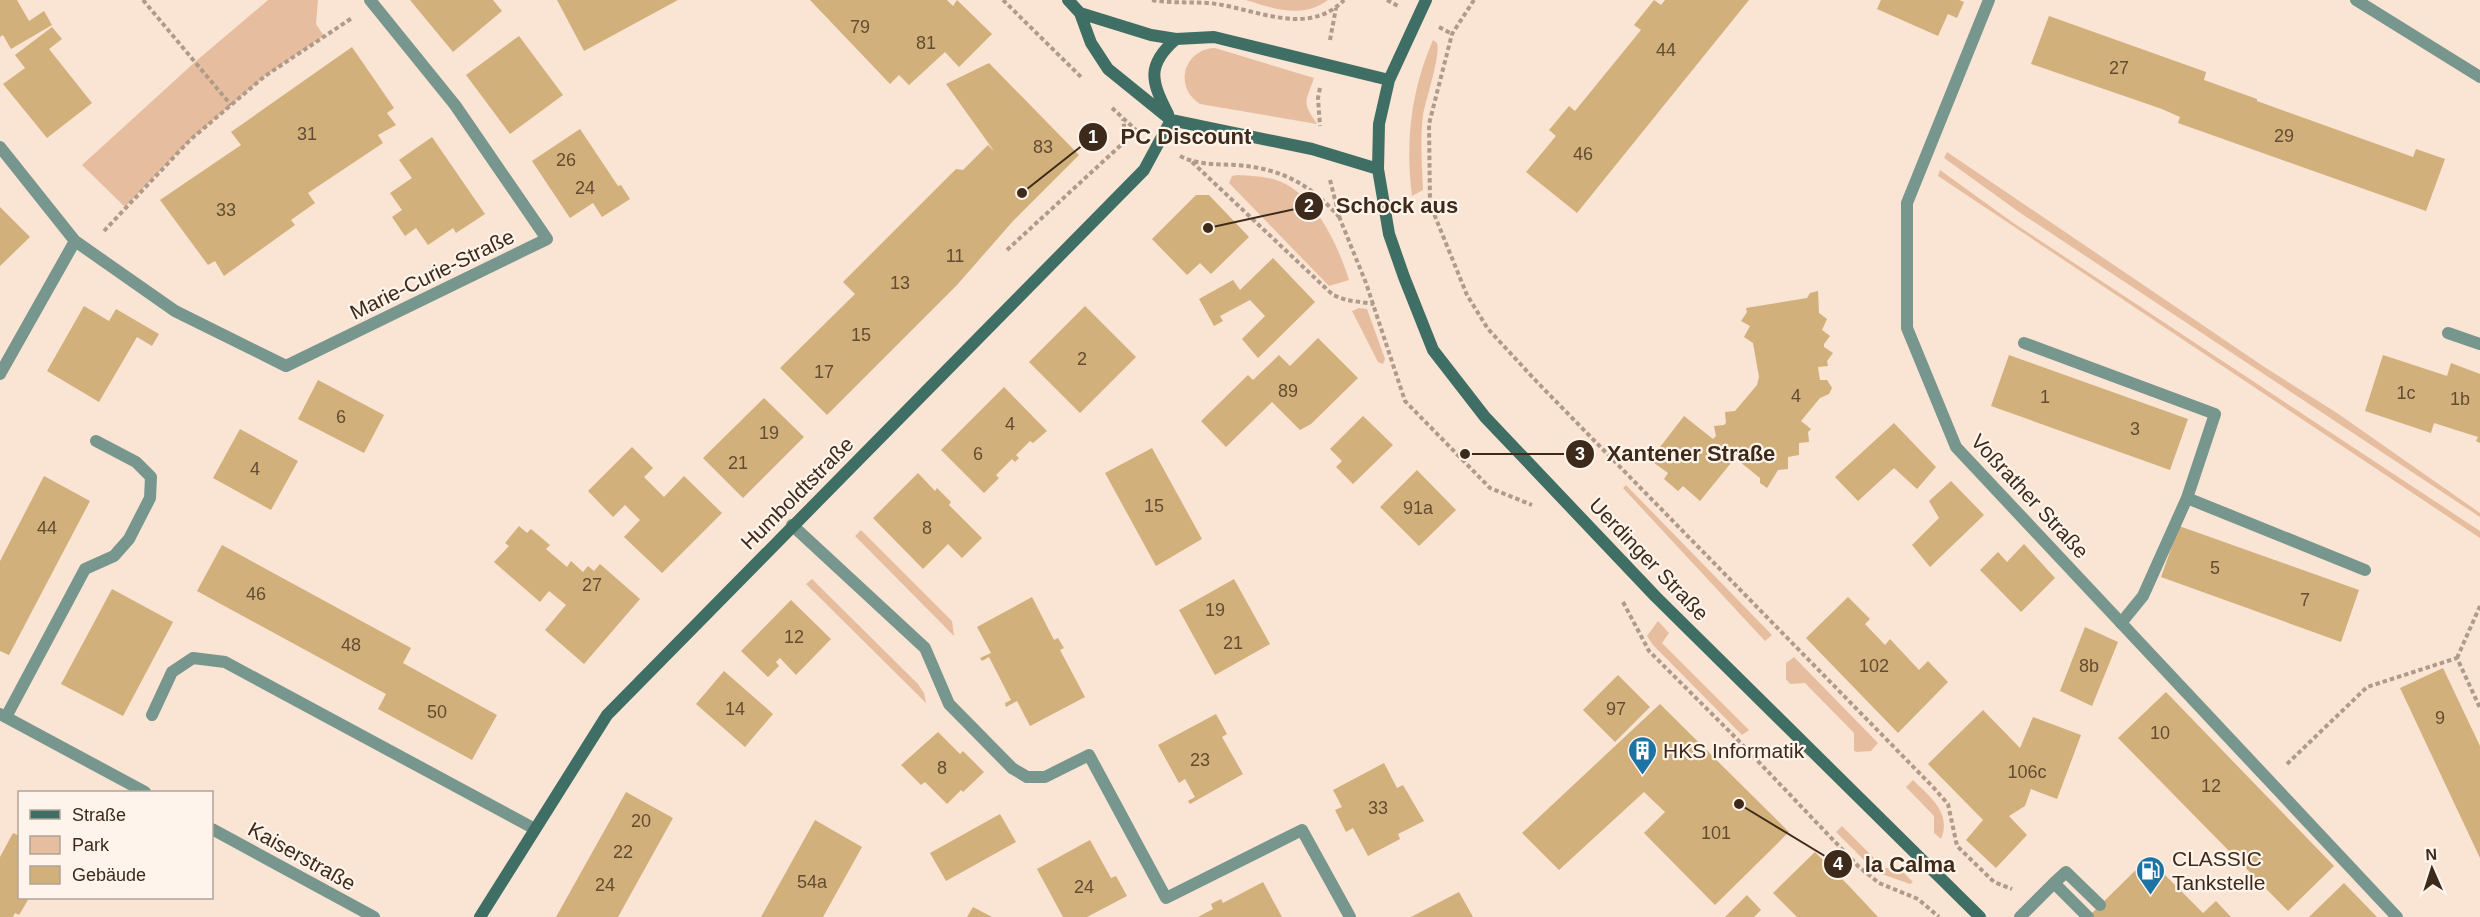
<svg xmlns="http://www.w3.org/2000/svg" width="2480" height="917" font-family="Arial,sans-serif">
  <rect width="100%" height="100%" fill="#fae4d4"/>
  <path fill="#e6be9f" d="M268,0H318L316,24L324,36L265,76L190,140L125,207L82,165L195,62Z
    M1246,0H1328C1302,19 1274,9 1246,0Z
    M1433,40L1437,43C1441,54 1426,99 1423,115C1420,140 1422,165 1423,190L1412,196C1405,142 1411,90 1433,40Z
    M1215,48L1314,78C1305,104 1302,101 1317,124L1200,104C1173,87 1184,49 1215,48Z
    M1947,152L2266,368L2337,413L2480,513V517L2019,212L1944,158Z
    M1940,170L2012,222L2480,531V538L1938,176Z
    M1238,175C1250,176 1264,176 1276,180C1314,192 1338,245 1349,280L1329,286L1229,183L1232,176Z
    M1359,308L1367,309L1385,359L1383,364L1378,362L1352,311Z
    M1626,485L1772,635L1765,641L1623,488Z
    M861,530L952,621L954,636L855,536Z
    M812,579L918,684L924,693L926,703L806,584Z
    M1658,621L1669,633L1662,643L1749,730L1742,735L1653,645L1647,636Z
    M1794,657L1878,743L1871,751L1856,752L1854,750V733L1805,683L1790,684L1786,679V663Z
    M1913,780C1930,797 1952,813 1941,839L1934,833V816L1906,787Z
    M1842,826L1884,868H1899L1913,882L1910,884L1876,872L1836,832Z"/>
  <path fill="#d1b07b" d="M0,0H17L29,21L44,11L52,25L11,49L3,35L0,37Z
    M410,0H493L502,11L453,52Z
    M557,0H678L584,51Z
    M810,0H947L953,6L957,0L992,34L959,67L945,52L909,85L899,75L890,84Z
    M1654,0L1661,5L1665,0H1749L1577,213L1526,172L1556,136L1549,130L1569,106L1575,111L1641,30L1634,25Z
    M1881,0H1959L1964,2L1957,18L1948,14L1938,36L1877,9Z
    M2049,16L2206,72L2204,80L2257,99V101L2413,157L2416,149L2445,159L2426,211L2178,123L2180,117L2162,109L2031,64Z
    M52,27L62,39L49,49L92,103L47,138L3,84L25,68L15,55Z
    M519,36L563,95L510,134L466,75Z
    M352,47L394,108L387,113L396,125L378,135L383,143L308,193L315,203L291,220L295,225L224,276L215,261L208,265L160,200L241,145L231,132Z
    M989,63L1079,155L1013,221L957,285L827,415L780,368L855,294L843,282L956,169L963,170L988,145L994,151L946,84Z
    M580,129L618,186L621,185L630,199L602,217L593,203L570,218L532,161Z
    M432,137L485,214L456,233L453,228L428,245L416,228L405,236L392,217L402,210L390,193L412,178L399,160Z
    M1196,195H1209L1249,237L1211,274L1200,263L1187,275L1152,239Z
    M0,207L30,237L0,266Z
    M1273,258L1315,302L1258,358L1242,339L1265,316L1250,300L1220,316L1223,321L1214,326L1199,299L1233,280L1240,290Z
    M1818,291L1819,313L1827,319L1822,330L1830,336L1824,344V347L1833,353L1827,361L1828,366L1818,367L1820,380H1827L1832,388L1829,394L1820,398L1801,421L1811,429L1808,432L1809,442L1799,443V455L1788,457V469L1778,470L1767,488L1760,483V478L1735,458L1700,501L1683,486L1678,491L1664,479L1668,473L1650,460L1684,416L1713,439L1716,436L1714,426L1724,425L1726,423L1725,412L1735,411L1757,385L1759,377L1753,343L1744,337L1750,326L1741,321L1747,312L1746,308L1807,298L1810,293Z
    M84,306L109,321L116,309L159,334L152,346L137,337L99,402L47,371Z
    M1085,306L1136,357L1080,413L1029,362Z
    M1318,338L1358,378L1311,424L1300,430L1272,402L1226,447L1201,421L1248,375L1253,380L1279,355L1290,366Z
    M2009,355L2188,419L2170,470L1991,406Z
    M2383,355L2447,376L2451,363L2480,374V443L2476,441L2478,437L2434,423L2431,433L2365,411Z
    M318,380L384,415L364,453L298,419Z
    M1004,387L1047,431L1033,443L1030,441L1016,455L1019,458L1015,462L1012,459L996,475L999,478L984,493L941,450Z
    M764,398L804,437L743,498L703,458Z
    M1363,416L1393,445L1353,484L1336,467L1342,461L1330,449Z
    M1894,423L1936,467L1917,489L1894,468L1858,501L1835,477Z
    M240,429L298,461L271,510L213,478Z
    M632,447L653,468L644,477L664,497L684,476L722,513L662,573L624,537L640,520L625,505L613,517L588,491Z
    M1152,448L1202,539L1156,566L1105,473Z
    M1417,470L1456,510L1419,546L1380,507Z
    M918,473L935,491L937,488L951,502L949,505L982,538L962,558L948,544L923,569L873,518Z
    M44,476L90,501L9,655L0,651V561Z
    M1951,481L1984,515L1930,567L1912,545L1939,518L1929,501Z
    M519,526L527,533L531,529L550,545L546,549L567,567L571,561L583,572L588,566L594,571L600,564L640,599L584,664L545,630L566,605L549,591L540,602L494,562L509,546L505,543Z
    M2179,526L2359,590L2341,642L2161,577Z
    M2024,544L2055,578L2021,612L1980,570L1998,552L2007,562Z
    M222,545L411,648L403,663L497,715L472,760L378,709L386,694L197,591Z
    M1234,579L1270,644L1215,675L1179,610Z
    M112,589L173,622L123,716L61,684Z
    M1032,597L1054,640L1058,638L1064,648L1060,650L1085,697L1030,726L1017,701L1006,707L1005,703L1011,700L989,657L982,661L980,658L991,653L977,627Z
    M1848,597L1870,619L1865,624L1885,645L1890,639L1919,670L1928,661L1948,682L1898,733L1806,638Z
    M791,600L831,639L796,675L780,658L776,662L779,666L768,677L741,651Z
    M2085,627L2118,642L2092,706L2060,691Z
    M2443,668L2480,746V858L2400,688Z
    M724,671L773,714L745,747L696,704Z
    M1618,675L1650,707L1615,742L1583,710Z
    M2166,692L2334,866L2288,911L2118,738Z
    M1660,704L1789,832L1715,905L1644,833L1665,812L1644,792L1559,870L1522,833Z
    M1983,710L2020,748L2033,717L2081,735L2057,799L2031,789L2025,806L2009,816L2027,835L1996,868L1966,840L1983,820L1928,764Z
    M1216,714L1227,734L1222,737L1243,774L1190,804L1188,801L1195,797L1185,779L1179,783L1158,745Z
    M938,732L960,754L963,751L984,772L963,792L961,790L947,804L925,782L921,785L901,765Z
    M1384,763L1397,788L1403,785L1424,821L1398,834L1400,839L1368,856L1353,828L1346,832L1335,810L1342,807L1333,790Z
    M626,792L673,818L618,917H556Z
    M1000,814L1016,842L946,881L930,853Z
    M815,820L862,847L823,917H761Z
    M13,833L20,836V898L28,900L19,915L15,913L13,917H0V857Z
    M1090,840L1111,878L1116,876L1127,896L1087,917H1063L1037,869Z
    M1815,852L1850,887L1878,917H1797L1773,893Z
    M2148,858L2203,913L2216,901L2231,917H2088Z
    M1263,882L1282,917H1198L1213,909L1211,904L1221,899L1223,903Z
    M2344,883L2377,917H2309Z
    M1459,892L1473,917H1411Z
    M1747,895L1761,910L1754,917H1725Z
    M973,907L992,917H967Z"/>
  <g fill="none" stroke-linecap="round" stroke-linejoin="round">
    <path stroke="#b09b8b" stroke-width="4" stroke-dasharray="4.5 3" stroke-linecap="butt" d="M143,0L231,105
      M1003,0L1081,77
      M1152,0C1174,4 1196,1 1217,4C1260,11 1309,36 1344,0
      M1387,0L1398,6
      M1474,0L1452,34L1429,124L1430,204L1467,295L1488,329L1537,382L1933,787L1948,804L1957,846L1994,882L2012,889
      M1439,27L1452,34
      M1330,40L1336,8
      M1320,88L1318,98L1320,126
      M1112,108L1137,131
      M1180,156C1197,165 1216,164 1235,165C1281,168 1310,184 1340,218
      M1192,162L1333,295L1346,300L1374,304
      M1330,180L1340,219L1366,283L1405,401L1490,488L1532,505
      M104,231L190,140L265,76L352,18
      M1007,250L1121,145L1125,132L1123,119
      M1623,602L1649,651L1732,734L1859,867L1879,883L1918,899L1939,917
      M2457,658L2480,606
      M2287,764L2367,687L2457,658L2480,708"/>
    <path stroke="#77968e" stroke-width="12" d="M2448,333L2480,344
      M2024,343L2215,414L2187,498
      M2121,623L2143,596L2187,498L2365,570
      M152,715L172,672L193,658L225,662L535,829
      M6,717L85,569L114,556L129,539L150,498L151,477L136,462L96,441
      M2054,883L2066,872L2100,905
      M2020,917L2054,883L2088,917"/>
    <path stroke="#77968e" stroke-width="12" d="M1989,0L1907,203V328L1956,447L2397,917
      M2356,0L2480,77
      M0,147L75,241L0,374
      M75,241L175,311L286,366L547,239L455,105L370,0
      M792,525L925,648L949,704L1012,768L1027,777H1045L1089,755L1166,898L1302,830L1350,917
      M0,714L145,792
      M212,829L374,917"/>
    <path stroke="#3e6e64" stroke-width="12" d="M1068,0L1080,13L1091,43L1108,69L1171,120L1312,149L1378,169
      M1426,0L1389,80L1379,124L1378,169L1389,234L1404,277L1433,350L1485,417L1656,597L1980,917
      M1080,13L1151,35L1176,39L1214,37L1389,80
      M1168,114C1151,81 1146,65 1176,39
      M480,917L607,715L1144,170L1171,120"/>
  </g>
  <defs>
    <symbol id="building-pin" viewBox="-11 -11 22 30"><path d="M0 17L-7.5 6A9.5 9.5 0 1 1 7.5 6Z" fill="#1d73a3" stroke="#fef4eb"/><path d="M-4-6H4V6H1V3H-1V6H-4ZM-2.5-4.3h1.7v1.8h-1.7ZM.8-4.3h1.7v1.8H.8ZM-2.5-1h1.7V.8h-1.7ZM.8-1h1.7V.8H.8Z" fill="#fff"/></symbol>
    <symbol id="fuel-pin" viewBox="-11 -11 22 30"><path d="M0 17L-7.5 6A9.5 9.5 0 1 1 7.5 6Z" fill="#1d73a3" stroke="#fef4eb"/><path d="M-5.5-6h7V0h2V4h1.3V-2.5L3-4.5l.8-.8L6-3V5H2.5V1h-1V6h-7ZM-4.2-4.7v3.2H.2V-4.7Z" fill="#fff"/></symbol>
  </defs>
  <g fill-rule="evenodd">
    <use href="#building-pin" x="1626" y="734" width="33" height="45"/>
    <use href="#fuel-pin" x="2134" y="854" width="33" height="45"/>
  </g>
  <g text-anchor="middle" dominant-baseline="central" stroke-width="4.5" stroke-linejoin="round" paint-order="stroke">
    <g font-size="18" fill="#634c32">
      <text x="860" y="27">79</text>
      <text x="926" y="43">81</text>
      <text x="1666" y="50">44</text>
      <text x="2119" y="68">27</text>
      <text x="307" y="134">31</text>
      <text x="2284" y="136">29</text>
      <text x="1043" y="147">83</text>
      <text x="1583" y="154">46</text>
      <text x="566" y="160">26</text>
      <text x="585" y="188">24</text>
      <text x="226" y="210">33</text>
      <text x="955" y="256">11</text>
      <text x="900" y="283">13</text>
      <text x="861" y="335">15</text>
      <text x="1082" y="359">2</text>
      <text x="824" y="372">17</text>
      <text x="1288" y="391">89</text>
      <text x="2406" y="393">1c</text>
      <text x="1796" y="396">4</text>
      <text x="2045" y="397">1</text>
      <text x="2460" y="399">1b</text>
      <text x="341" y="417">6</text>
      <text x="1010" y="424">4</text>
      <text x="2135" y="429">3</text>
      <text x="769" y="433">19</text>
      <text x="978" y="454">6</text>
      <text x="738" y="463">21</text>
      <text x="255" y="469">4</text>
      <text x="1154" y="506">15</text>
      <text x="1418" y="508">91a</text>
      <text x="47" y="528">44</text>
      <text x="927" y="528">8</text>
      <text x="2215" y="568">5</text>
      <text x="592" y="585">27</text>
      <text x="256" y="594">46</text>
      <text x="2305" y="600">7</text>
      <text x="1215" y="610">19</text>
      <text x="794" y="637">12</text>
      <text x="1233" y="643">21</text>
      <text x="351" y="645">48</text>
      <text x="1874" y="666">102</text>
      <text x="2089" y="666">8b</text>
      <text x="735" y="709">14</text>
      <text x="1616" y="709">97</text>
      <text x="437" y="712">50</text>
      <text x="2440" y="718">9</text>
      <text x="2160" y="733">10</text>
      <text x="1200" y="760">23</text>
      <text x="942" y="768">8</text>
      <text x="2027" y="772">106c</text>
      <text x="2211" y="786">12</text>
      <text x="1378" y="808">33</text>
      <text x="641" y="821">20</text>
      <text x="1716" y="833">101</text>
      <text x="623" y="852">22</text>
      <text x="812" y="882">54a</text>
      <text x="605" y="885">24</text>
      <text x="1084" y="887">24</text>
    </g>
    <g font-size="21" fill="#3e2a1a" stroke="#fef4eb">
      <text transform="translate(432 274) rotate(-26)">Marie-Curie-Straße</text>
      <text transform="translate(797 493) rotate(-45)">Humboldtstraße</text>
      <text transform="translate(2030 496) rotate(47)">Voßrather Straße</text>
      <text transform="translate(1649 559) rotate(46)">Uerdinger Straße</text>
      <text transform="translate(302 856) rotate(29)">Kaiserstraße</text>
    </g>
    <g font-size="21" fill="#3e2a1a" stroke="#fef4eb" text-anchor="start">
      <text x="1663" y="750">HKS Informatik</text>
      <text x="2172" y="858">CLASSIC<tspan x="2172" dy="24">Tankstelle</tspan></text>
    </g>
  </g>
  <path fill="none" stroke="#3e2a1a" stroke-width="2" d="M1022 193L1093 137M1208 228L1309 206M1465 454L1580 454M1739 804L1838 864"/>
  <g fill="#3e2a1a" stroke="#fef4eb" stroke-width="2">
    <circle cx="1022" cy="193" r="6"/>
    <circle cx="1208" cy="228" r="6"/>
    <circle cx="1465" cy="454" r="6"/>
    <circle cx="1739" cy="804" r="6"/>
    <circle cx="1093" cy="137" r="15"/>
    <circle cx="1309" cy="206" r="15"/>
    <circle cx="1580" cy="454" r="15"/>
    <circle cx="1838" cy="864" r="15"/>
  </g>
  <g font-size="18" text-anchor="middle" font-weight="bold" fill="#fff">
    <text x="1093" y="143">1</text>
    <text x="1309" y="212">2</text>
    <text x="1580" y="460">3</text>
    <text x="1838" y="870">4</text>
  </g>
  <g font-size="22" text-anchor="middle" font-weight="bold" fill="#3e2a1a" stroke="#fef4eb" stroke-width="4.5" stroke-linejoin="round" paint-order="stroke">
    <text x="1186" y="144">PC Discount</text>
    <text x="1397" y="213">Schock aus</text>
    <text x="1691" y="461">Xantener Straße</text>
    <text x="1910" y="872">la Calma</text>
  </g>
  <rect x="18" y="791" width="195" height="108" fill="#fef4eb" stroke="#b1a397" stroke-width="1.5"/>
  <rect x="30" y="810" width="30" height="9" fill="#3e6e64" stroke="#b1a397" stroke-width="1.5"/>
  <text x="72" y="821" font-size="18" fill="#3e2a1a">Straße</text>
  <rect x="30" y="836" width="30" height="18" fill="#e6be9f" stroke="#b1a397" stroke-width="1.5"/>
  <text x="72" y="851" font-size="18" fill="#3e2a1a">Park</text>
  <rect x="30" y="866" width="30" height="18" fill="#d1b07b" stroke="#b1a397" stroke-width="1.5"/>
  <text x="72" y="881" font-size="18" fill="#3e2a1a">Gebäude</text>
  <g transform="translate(2432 869) rotate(357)" stroke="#fef4eb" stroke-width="4.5" paint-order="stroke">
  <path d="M0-4.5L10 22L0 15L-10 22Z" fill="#3e2a1a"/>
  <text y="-9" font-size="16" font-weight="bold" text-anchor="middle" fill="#3e2a1a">N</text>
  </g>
</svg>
